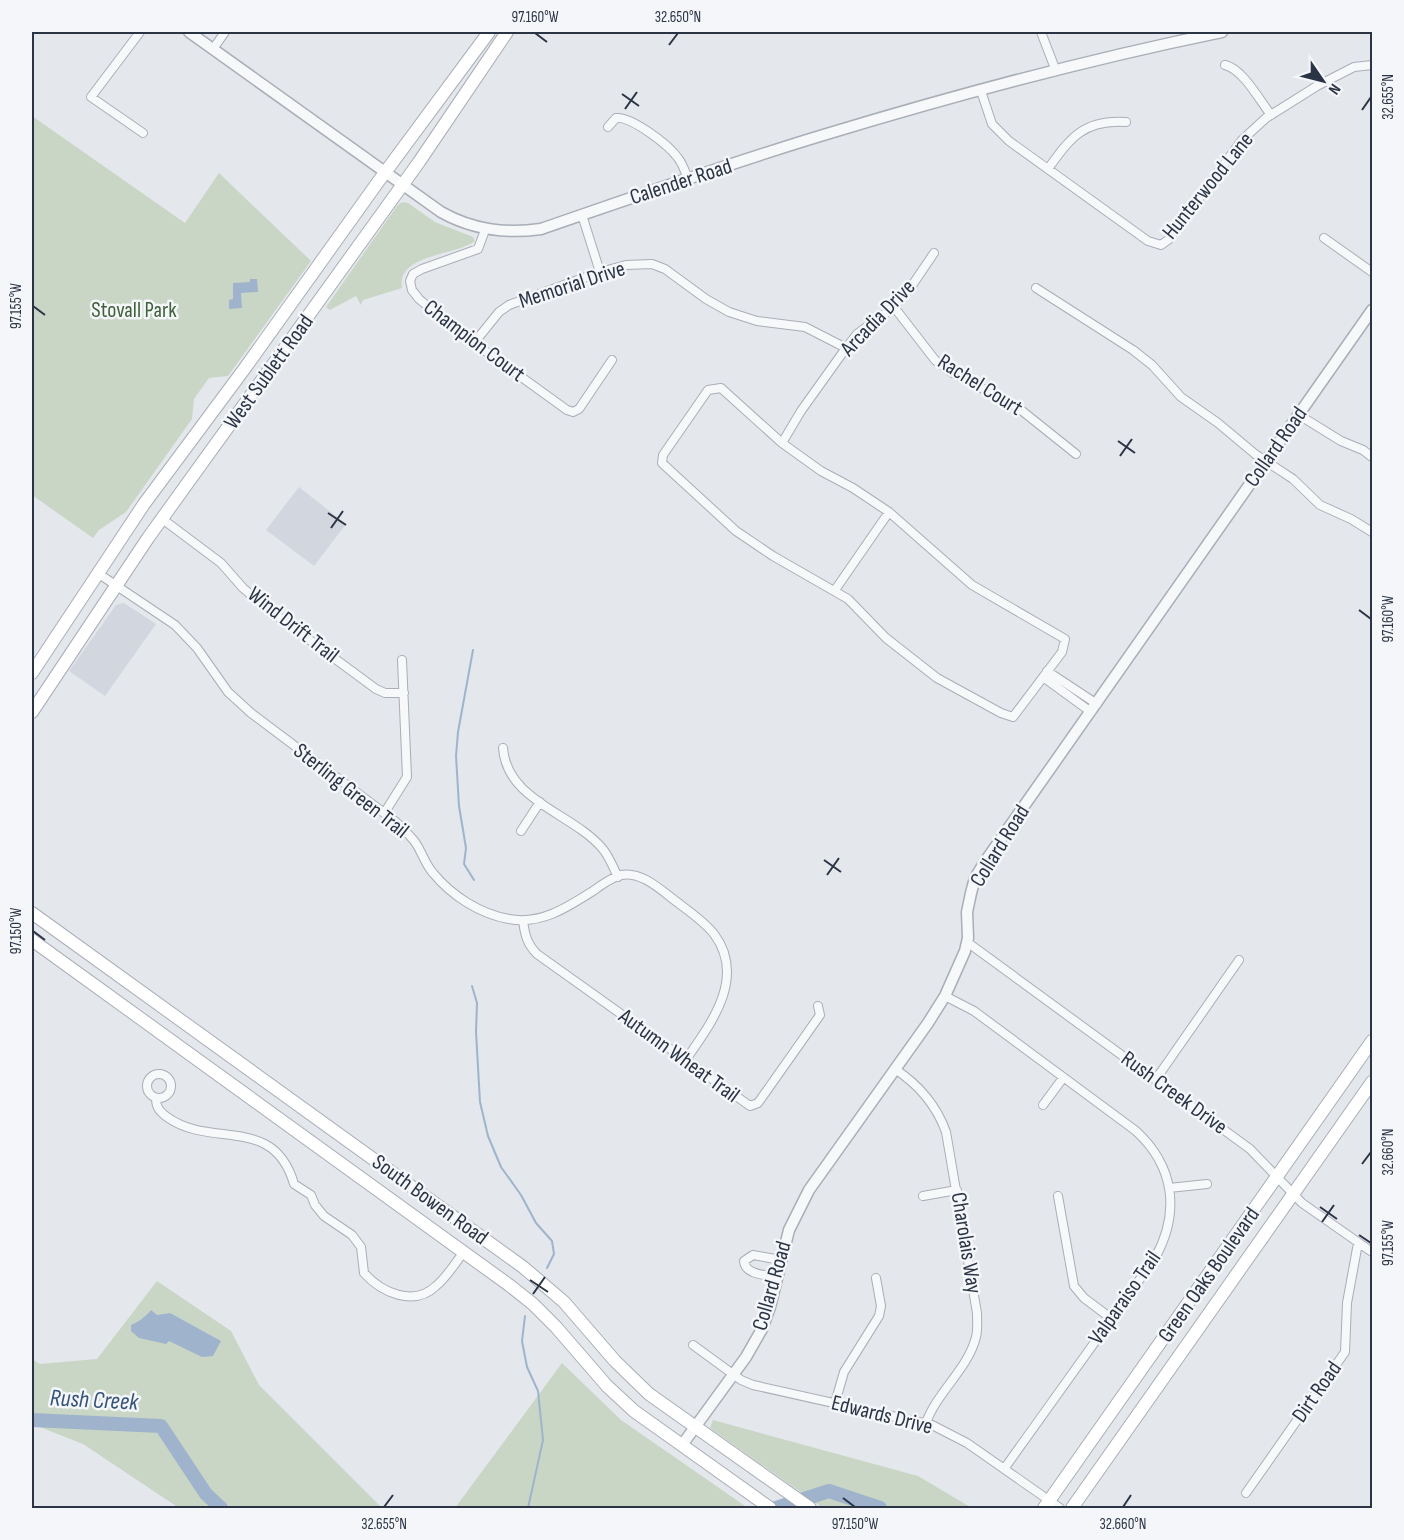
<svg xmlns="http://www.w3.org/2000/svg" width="1404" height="1540" font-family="'Sofia Sans Condensed',sans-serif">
  <rect width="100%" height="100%" fill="#e4e7ec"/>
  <path fill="#d2d6de" d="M299,487L346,524L314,566L266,530Z
    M124,603L156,624L105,696L69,671L116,605Z"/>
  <path fill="#c9d6c5" d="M32,116L185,223L219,173L311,261L228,376L209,378L194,399L192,419L126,512L99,530L93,538L32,495Z
    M402,202L408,203L435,222L473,237L475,241C455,256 396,254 402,288L363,300L361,305L356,296L330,310L326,307L397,206Z
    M157,1281L231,1331L259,1385L382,1508H179L83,1444L32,1424V1359L40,1364L97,1359Z
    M562,1363L621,1420L748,1508H455Z
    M713,1420L918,1476L972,1508H823L710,1428Z"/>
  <path fill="#9fb4cc" d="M250,279H257L258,292L241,293L242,308L229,309V300L233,299V283L250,282Z
    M151,1310L157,1315L170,1313L221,1341L213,1356L202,1357L169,1341L166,1344L139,1338L131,1331V1325C139,1322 146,1316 151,1310Z"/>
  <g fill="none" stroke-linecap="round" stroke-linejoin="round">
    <path stroke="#9fb4cc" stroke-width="2" d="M473,650L458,732L456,756L459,806L466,848L464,864L474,880
      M472,986L477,1003L476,1032L480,1102L488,1136L501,1167L521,1195L536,1223L552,1241L554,1254L547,1268
      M525,1316L522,1341L527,1367L538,1391L543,1440L528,1508"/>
    <path stroke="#9fb4cc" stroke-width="14" d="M32,1420L161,1426L206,1494L221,1508
      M776,1508L829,1491L880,1508"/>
    <defs>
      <path id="minor" d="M140,32L91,97L143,133
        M1041,32L1056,71
        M213,49L225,32
        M1225,65C1243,69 1260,101 1271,115
        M981,91L992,124L1009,141L1148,241L1161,245L1168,240L1242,140L1266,118L1317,86L1354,67L1372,65
        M608,127L616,118C631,116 669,145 678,158C683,164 685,172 688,179
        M1048,169C1070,138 1084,119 1126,122
        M582,215L600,272
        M485,230L478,249L422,269L413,274L410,281L412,290L419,299L459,332L567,410L573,412L579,409L612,360
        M1324,238L1372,272
        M1036,288L1133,350L1152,365L1181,397L1218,423L1255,454L1293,479L1320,505L1351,519L1372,532
        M894,307L935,360L951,372L1016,406L1076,454
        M474,343L499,312L509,305L600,272L626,265L652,264L665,269L706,299L729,312L757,321L805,327L846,348
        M721,388L782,443L821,471L853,488L889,512L972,585L1065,639L1062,652L1013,717L1001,713L937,678L886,638L848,599L773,556L736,531L662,463L663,455L708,390Z
        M1299,415L1341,441L1363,450L1372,457
        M782,443L801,411L846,348L857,334L894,307L913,284L934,253
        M161,518L221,563L243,588L269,610L376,689L385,693H404
        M99,574L175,625L197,648L228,692L251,713L396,822C402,828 410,835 415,842C422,852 425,864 433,873C452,896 480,914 509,919C541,925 568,907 593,891C601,885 611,878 621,875C640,871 659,888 673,899C687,910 703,920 714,934C747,978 710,1025 685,1061
        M835,590L889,512
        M1047,671L1097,704
        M1043,677L1091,712
        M503,748C507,801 572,813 602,848C609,856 613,867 618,877
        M385,812L407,777L402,660
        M521,831L540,802
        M523,921C525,935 527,944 537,954L750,1106L758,1103L820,1015L818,1006
        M967,942L1250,1149L1302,1203L1372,1252
        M945,996L974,1011L1136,1131C1175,1167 1180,1213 1155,1258L1004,1469
        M895,1069C919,1085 936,1104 946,1132L977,1313C977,1321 978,1329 976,1337C968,1369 937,1392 926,1423
        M147 1086a12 12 0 1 1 24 0a12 12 0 1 1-24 0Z
        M1156,1079L1239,960
        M156,1098C156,1107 159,1111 167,1117C211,1149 274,1114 294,1184L311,1195L315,1205L324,1216L352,1235L361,1247L364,1273C382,1293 414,1307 436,1286C447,1277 455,1263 464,1252
        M1043,1105L1063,1078
        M1169,1188L1207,1184
        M923,1196L957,1190
        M1058,1196L1074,1286L1084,1298L1112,1319
        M778,1277C766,1275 745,1275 744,1261L753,1255L781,1260
        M693,1345L741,1380L753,1385L932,1425L967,1443L1060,1508
        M835,1403L844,1372L879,1316L881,1306L876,1278
        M1246,1493L1345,1352L1347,1303L1358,1243"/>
      <path id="tertiary" d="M189,32L441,212C473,230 505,234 541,229C637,196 733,162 830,133C959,94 1090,59 1222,32
        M682,1445L746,1357L762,1329L770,1307L789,1230L809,1190L928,1023L945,996L965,951L968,938L967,912L971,893L975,878L984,863L1372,310"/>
      <path id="secondary" d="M32,673L144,504L245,368L378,182L489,32
        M32,712L148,538L419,162L507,32
        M32,913L523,1267L564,1302L615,1361L649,1394L810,1508
        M32,940L509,1285L533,1304L556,1327L607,1386L634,1411L770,1508
        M1044,1508L1372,1041
        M1072,1508L1372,1082"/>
    </defs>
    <use href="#minor" stroke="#a9aeb7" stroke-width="10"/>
    <use href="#tertiary" stroke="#a9aeb7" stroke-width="13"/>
    <use href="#secondary" stroke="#a9aeb7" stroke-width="14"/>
    <use href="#minor" stroke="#f7f8fa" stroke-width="8"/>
    <use href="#tertiary" stroke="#f7f8fa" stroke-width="10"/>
    <use href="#secondary" stroke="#fff" stroke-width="12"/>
  </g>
  <path fill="none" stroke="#2b3445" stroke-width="2" d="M535,33L547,42M669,45L678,33M622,94L639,106M625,109L637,92M1362,110L1371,97M33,306L45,315M1118,441L1135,453M1120,456L1132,439M328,513L346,525M331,528L343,511M1359,610L1371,619M824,860L841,872M827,875L839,858M33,931L45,940M1362,1164L1371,1152M1320,1207L1337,1219M1322,1222L1334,1205M1359,1235L1371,1243M530,1280L548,1292M533,1294L545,1277M843,1498L855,1507M384,1507L393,1495M1123,1507L1131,1495"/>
  <g text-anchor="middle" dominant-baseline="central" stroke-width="5" stroke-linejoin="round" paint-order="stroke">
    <g font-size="22" fill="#2b3445" stroke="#f4f6f9">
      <text transform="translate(681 182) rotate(-18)">Calender Road</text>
      <text transform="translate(1208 186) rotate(-51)">Hunterwood Lane</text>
      <text transform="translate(572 285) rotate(-18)">Memorial Drive</text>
      <text transform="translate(878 318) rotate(-46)">Arcadia Drive</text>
      <text transform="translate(474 341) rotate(37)">Champion Court</text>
      <text transform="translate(269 372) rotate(-54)">West Sublett Road</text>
      <text transform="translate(980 385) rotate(32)">Rachel Court</text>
      <text transform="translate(1276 447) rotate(-55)">Collard Road</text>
      <text transform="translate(293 625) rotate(38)">Wind Drift Trail</text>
      <text transform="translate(351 791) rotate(38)">Sterling Green Trail</text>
      <text transform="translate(1000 846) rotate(-58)">Collard Road</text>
      <text transform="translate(679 1056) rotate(36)">Autumn Wheat Trail</text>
      <text transform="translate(1174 1093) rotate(36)">Rush Creek Drive</text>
      <text transform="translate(430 1200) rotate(36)">South Bowen Road</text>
      <text transform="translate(966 1243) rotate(81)">Charolais Way</text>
      <text transform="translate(1209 1275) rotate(-55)">Green Oaks Boulevard</text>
      <text transform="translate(772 1286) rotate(-74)">Collard Road</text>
      <text transform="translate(1125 1298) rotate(-55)">Valparaiso Trail</text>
      <text transform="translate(1317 1392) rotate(-55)">Dirt Road</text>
      <text transform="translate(882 1415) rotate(14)">Edwards Drive</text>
    </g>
    <g font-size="22" fill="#3f6138" stroke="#f4f6f9">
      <text x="134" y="310">Stovall Park</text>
    </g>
    <g font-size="24" font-style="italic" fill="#34527a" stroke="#f4f6f9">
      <text transform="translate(94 1400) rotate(3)">Rush Creek</text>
    </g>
  </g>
  <rect width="1404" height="1540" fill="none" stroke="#f4f6f9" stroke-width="66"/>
  <g transform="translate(1323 81) rotate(125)" stroke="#f4f6f9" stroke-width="4.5" paint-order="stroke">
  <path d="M0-4.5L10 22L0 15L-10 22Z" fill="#2b3445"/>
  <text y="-9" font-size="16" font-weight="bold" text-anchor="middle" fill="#2b3445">N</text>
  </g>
  <rect x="33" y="33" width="1338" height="1474" fill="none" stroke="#2b3445" stroke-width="2"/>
  <g font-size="15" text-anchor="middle" fill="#2b3445">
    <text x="535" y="22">97.160°W</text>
    <text x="678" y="22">32.650°N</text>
    <text transform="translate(1388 97) rotate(-90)" y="5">32.655°N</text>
    <text transform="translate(16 306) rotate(-90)" y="5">97.155°W</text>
    <text transform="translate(1388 619) rotate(-90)" y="5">97.160°W</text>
    <text transform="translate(16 931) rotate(-90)" y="5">97.150°W</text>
    <text transform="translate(1388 1152) rotate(-90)" y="5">32.660°N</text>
    <text transform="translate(1388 1243) rotate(-90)" y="5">97.155°W</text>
    <text x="384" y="1529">32.655°N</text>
    <text x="855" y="1529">97.150°W</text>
    <text x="1123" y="1529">32.660°N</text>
  </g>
</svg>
